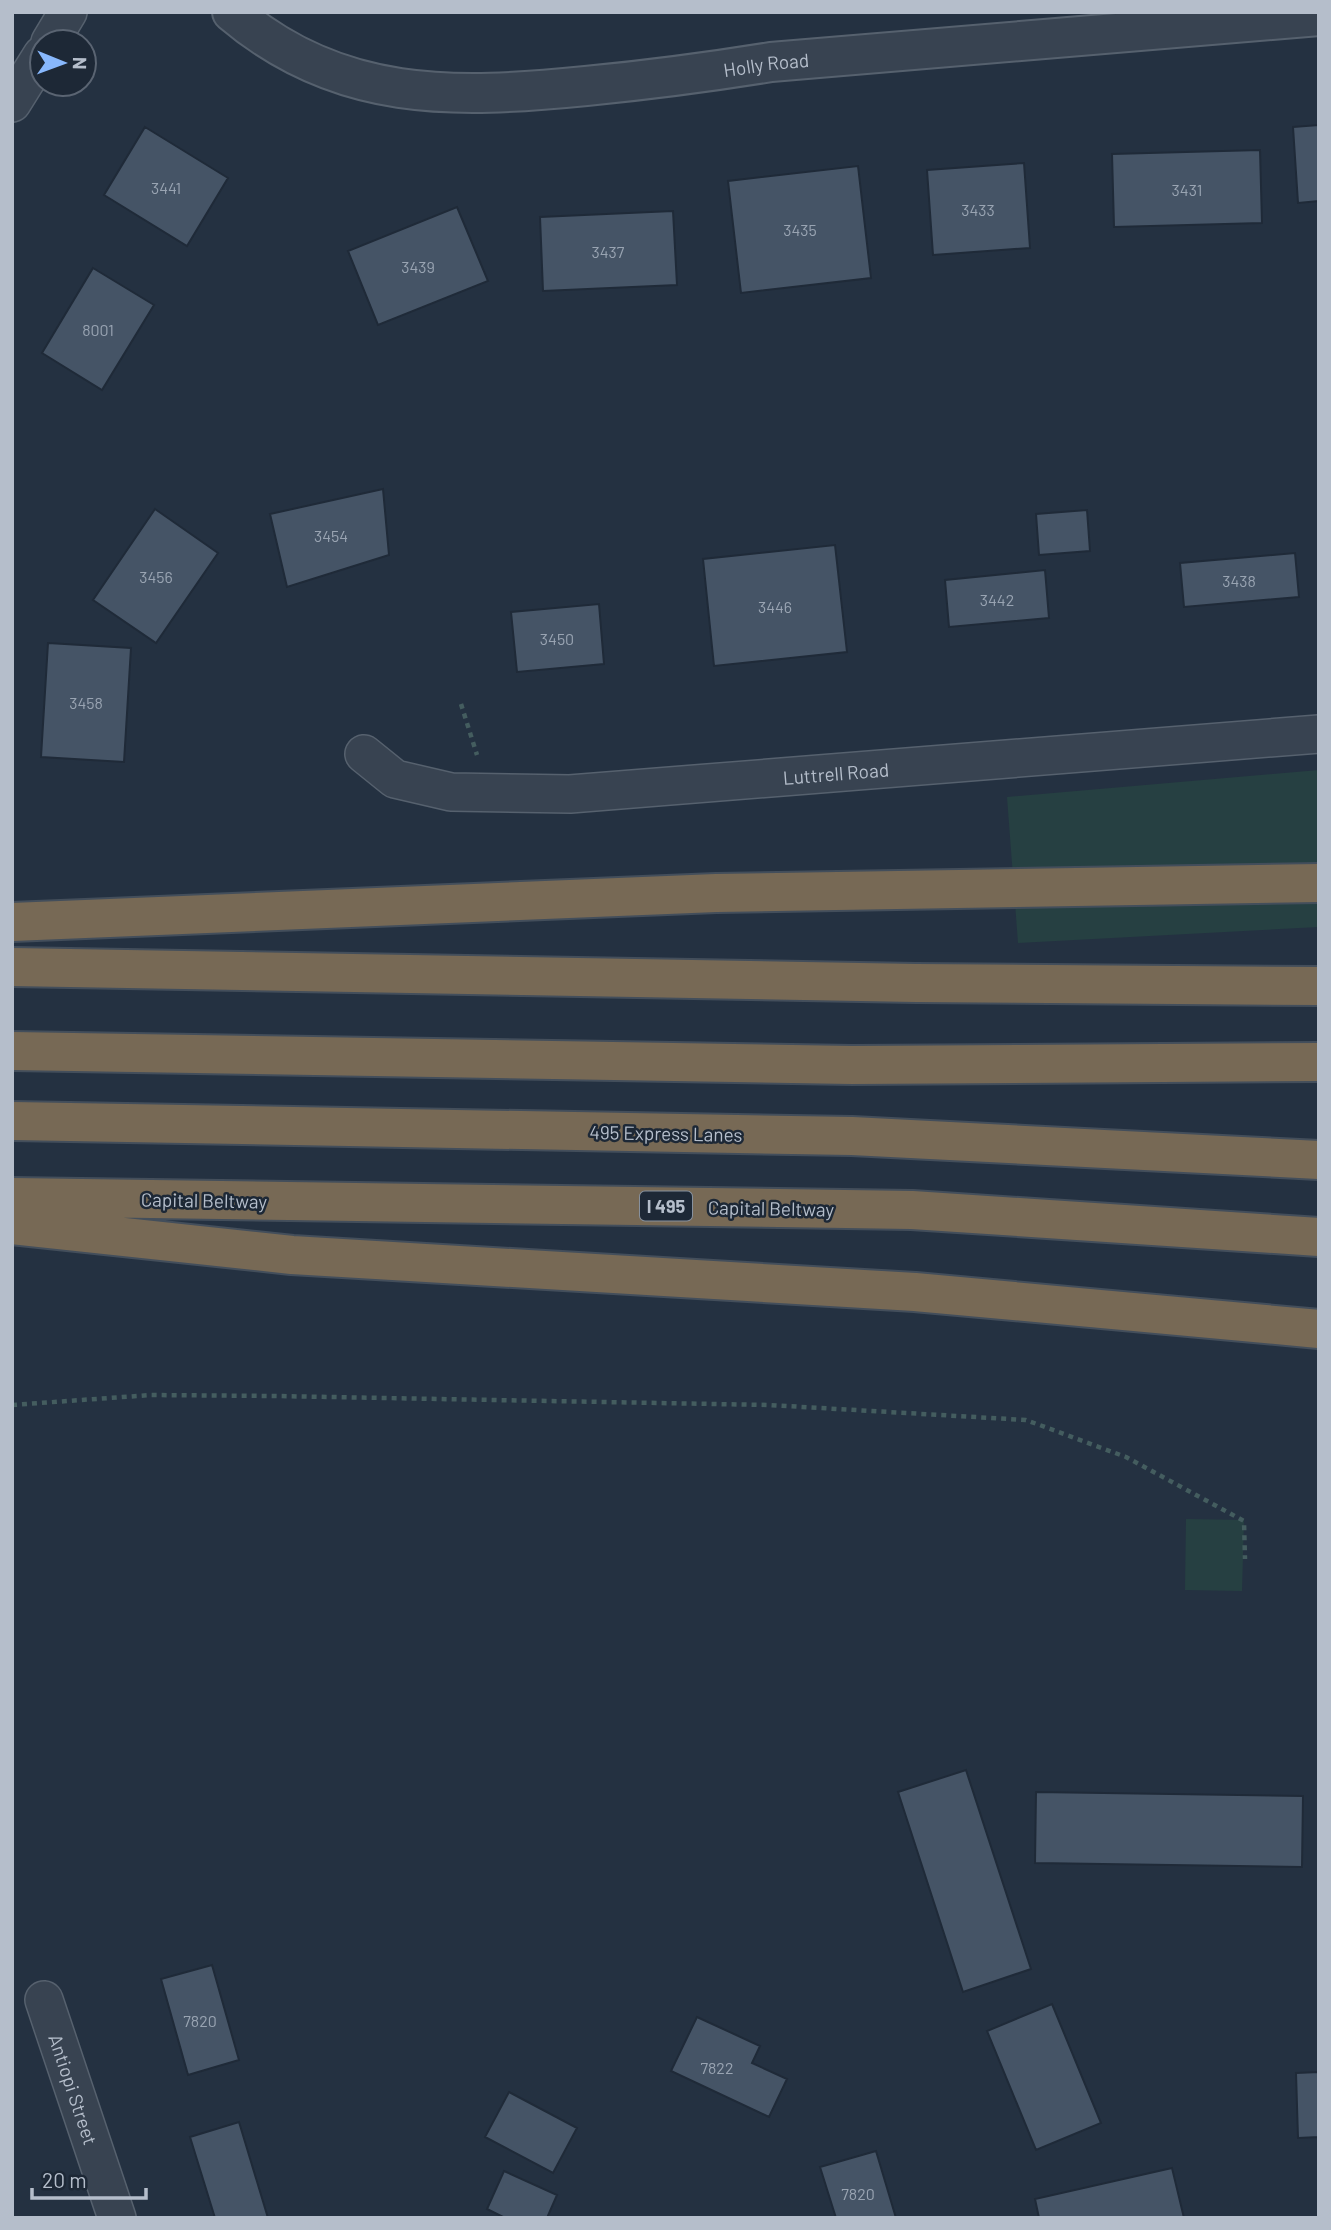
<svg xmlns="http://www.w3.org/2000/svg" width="1331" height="2230" font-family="Barlow,sans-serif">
  <rect width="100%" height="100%" fill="#243141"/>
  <path fill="#264042" d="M1319,770V927L1018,943L1007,797Z
    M1186,1519L1244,1520L1242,1591L1185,1590Z"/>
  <path fill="#455466" stroke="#1f2a38" stroke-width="2" d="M1319,125V201L1298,203L1293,127Z
    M145,127L228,178L187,246L104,195Z
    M1260,150L1262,223L1114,227L1112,154Z
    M1024,163L1030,248L933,255L927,170Z
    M858,166L871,278L741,293L728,181Z
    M457,207L488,281L378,325L348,251Z
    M673,211L677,285L543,291L540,217Z
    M93,268L154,305L102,390L42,353Z
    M383,489L389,555L287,587L270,514Z
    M155,509L218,553L156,643L93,600Z
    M1087,510L1090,551L1039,555L1036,514Z
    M835,545L847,652L714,666L703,559Z
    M1295,553L1299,597L1184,607L1180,563Z
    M1045,570L1049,618L949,627L945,580Z
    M599,604L604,664L517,672L511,612Z
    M48,643L131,648L124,762L41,757Z
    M966,1770L1031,1969L963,1992L898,1792Z
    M1036,1792L1303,1796L1302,1867L1035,1863Z
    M212,1965L239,2060L188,2075L161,1979Z
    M1052,2004L1101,2123L1036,2150L987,2031Z
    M697,2017L760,2046L752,2063L787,2079L769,2117L671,2071Z
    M1319,2072V2137L1298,2138L1296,2073Z
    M509,2092L577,2128L553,2173L485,2137Z
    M239,2122L268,2218H215L190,2137Z
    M876,2151L896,2218H836L820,2167Z
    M1172,2168L1184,2218H1039L1035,2199Z
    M504,2171L557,2195L547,2218H505L487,2209Z"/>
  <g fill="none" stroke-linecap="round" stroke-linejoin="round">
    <defs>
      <g id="minor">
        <path d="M50,42L68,12"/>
        <path d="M12,103L42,55"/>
        <path id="s1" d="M364,754L395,779L451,792L570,794L1319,734"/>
        <path id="s2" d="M44,2000L117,2218"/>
      </g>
      <g id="tertiary">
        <path id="s3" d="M232,12C339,103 454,99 586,86C648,80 709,72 771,62L1319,16"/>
      </g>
      <path id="motorway" d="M12,922L716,893L1319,883
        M12,967L916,983L1319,986
        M12,1051L852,1065L1319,1062
        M12,1121L852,1136L1319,1160
        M12,1197L912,1210L1319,1237
        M12,1225L292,1255L915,1292L1319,1329"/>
    </defs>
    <use href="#minor" stroke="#56616e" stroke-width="40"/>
    <use href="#tertiary" stroke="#56616e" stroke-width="42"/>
    <use href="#motorway" stroke="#434e5b" stroke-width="42"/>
    <path stroke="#445d5f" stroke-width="4.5" stroke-dasharray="5 5" stroke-linecap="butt" d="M461,704L477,755
      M12,1405L151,1395L275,1396L769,1405L1026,1420L1126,1457L1244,1521L1245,1559"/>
    <use href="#minor" stroke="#384351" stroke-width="37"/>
    <use href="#tertiary" stroke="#384351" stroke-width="38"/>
    <use href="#motorway" stroke="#776955" stroke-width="38"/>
  </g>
  <g text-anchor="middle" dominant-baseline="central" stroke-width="5" stroke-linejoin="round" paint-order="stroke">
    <g font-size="16" fill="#99a4b2">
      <text x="166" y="187">3441</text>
      <text x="1187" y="189">3431</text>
      <text x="978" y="209">3433</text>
      <text x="800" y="229">3435</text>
      <text x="608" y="251">3437</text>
      <text x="418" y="266">3439</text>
      <text x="98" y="329">8001</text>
      <text x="331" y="535">3454</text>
      <text x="156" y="576">3456</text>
      <text x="1239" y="580">3438</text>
      <text x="997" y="599">3442</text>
      <text x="775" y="606">3446</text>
      <text x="557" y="638">3450</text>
      <text x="86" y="702">3458</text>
      <text x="200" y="2020">7820</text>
      <text x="717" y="2067">7822</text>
      <text x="858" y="2193">7820</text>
    </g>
    <rect fill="#1d2836" stroke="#87919e" stroke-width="2" x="640" y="1191.5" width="52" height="29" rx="5"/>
    <g font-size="18" font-weight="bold" fill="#b5becb">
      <text x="666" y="1206">I 495</text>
    </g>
    <g font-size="19" fill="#b5becb" stroke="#1d2836">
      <text stroke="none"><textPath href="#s3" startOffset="555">Holly Road</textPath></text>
      <text stroke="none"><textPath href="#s1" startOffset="483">Luttrell Road</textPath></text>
      <text transform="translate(666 1133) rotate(1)">495 Express Lanes</text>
      <text transform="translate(204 1200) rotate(1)">Capital Beltway</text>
      <text transform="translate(771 1208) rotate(1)">Capital Beltway</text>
      <text stroke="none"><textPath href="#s2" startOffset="94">Antiopi Street</textPath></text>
    </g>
  </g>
  <rect width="1331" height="2230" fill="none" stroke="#b5becb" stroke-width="28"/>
  <g transform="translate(63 63) rotate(91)"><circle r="33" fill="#1d2836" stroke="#5a6472" stroke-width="2"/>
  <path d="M0-5L12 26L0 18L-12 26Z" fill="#88b8fd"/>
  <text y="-10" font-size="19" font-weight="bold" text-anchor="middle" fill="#b5becb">N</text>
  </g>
  <path d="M32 2188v10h114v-10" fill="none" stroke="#b5becb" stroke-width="3.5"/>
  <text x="42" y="2188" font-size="21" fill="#b5becb" stroke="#1d2836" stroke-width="5" paint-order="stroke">20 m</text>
</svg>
